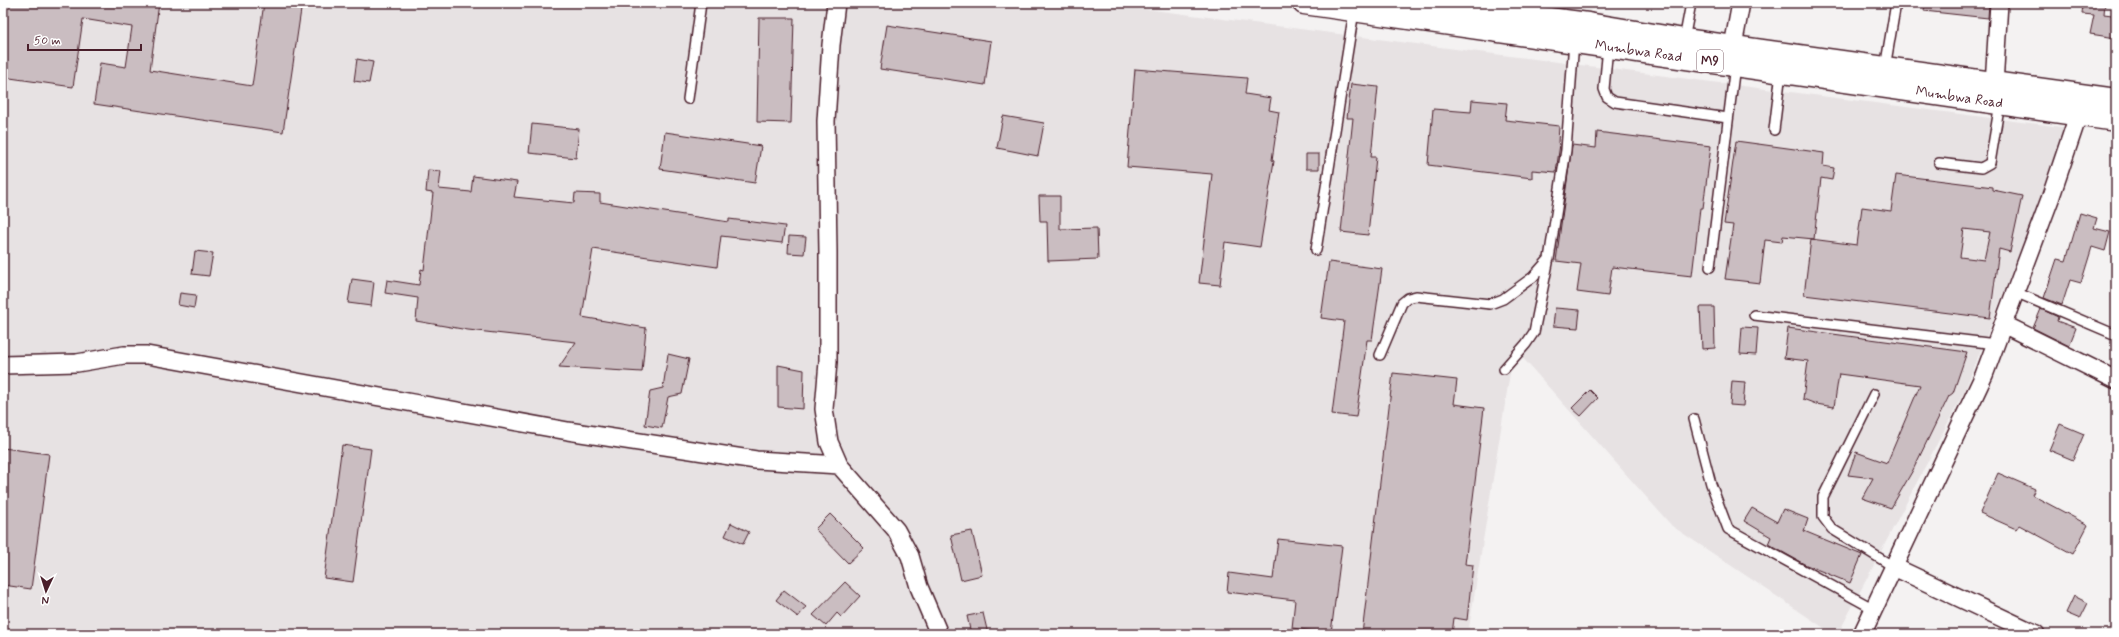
<svg xmlns="http://www.w3.org/2000/svg" width="2119" height="637" font-family="Mynerve,sans-serif">
  <rect width="100%" height="100%" fill="#f4f2f2"/>
  <filter id="ink" filterUnits="userSpaceOnUse"><feTurbulence type="fractalNoise" baseFrequency=".025" numOctaves="2"/><feDisplacementMap in="SourceGraphic" scale="8" xChannelSelector="R" yChannelSelector="G"/><feConvolveMatrix kernelMatrix="1 2 1 2 8 2 1 2 1" color-interpolation-filters="sRGB"/></filter>
  <g filter="url(#ink)">
    <path fill="#e7e2e3" d="M3,3H1099L2069,128L1965,390L1838,634H1833L1672,526L1514,348L1468,634H3Z"/>
    <path fill="#cabdc1" stroke="#4a1f2b" fill-rule="evenodd" d="M3,3H159L150,70L252,86L264,3H302L283,132L94,104L100,63L126,67L132,27L83,19L73,87L3,77Z
      M1925,3H1989L1988,18L1924,11Z
      M2083,3H2105L2104,14L2112,15V18L2116,19V38L2090,34L2094,15L2082,14Z
      M759,18H794L791,123L757,122Z
      M887,25L991,41L985,85L880,69Z
      M357,59L373,62L369,83L354,81Z
      M1135,69L1247,78L1245,94L1271,98L1269,110L1279,112L1272,160L1274,161L1260,247L1225,242L1220,285L1199,283L1212,174L1127,167Z
      M1351,84L1378,87L1371,157H1376L1368,235L1341,232L1353,118H1347Z
      M1472,100L1507,103L1505,120L1559,126L1558,143L1560,144L1556,172L1532,170V178L1428,165L1433,109L1471,112Z
      M1003,116L1044,123L1038,156L997,148Z
      M532,124L579,129L576,158L529,153Z
      M665,132L761,146L755,183L660,169Z
      M1597,132L1711,146L1703,208H1700L1692,276L1612,267L1608,296L1577,292L1581,264L1556,261L1572,145L1596,148Z
      M1736,141L1824,153L1823,166L1834,168L1832,180L1821,178L1814,239L1783,236L1782,242L1765,240L1760,283L1725,279L1733,225L1724,224Z
      M1306,154H1319V169H1306Z
      M428,170L441,171L439,189L471,192L473,176L517,182L514,197L574,203L575,193L600,194V202L729,222V219L785,226L782,243L721,236L717,267L593,249L582,317L646,328L642,372L559,367L576,342L468,330L416,321L418,298L385,293L387,280L419,285L421,269L424,270L433,193L426,192Z
      M1896,175L1993,187V190L2022,196L2010,252L1999,249L1990,318L1804,295L1811,239L1857,245L1862,207L1891,211ZM1964,229L1990,232L1984,260L1960,257Z
      M1039,196H1060V229L1097,228L1098,259L1048,261L1047,221H1040Z
      M2080,213L2097,218L2094,228L2110,232L2105,251L2092,247L2081,283L2070,280L2062,305L2044,298L2057,259L2066,261Z
      M789,236L806,237L804,254L788,253Z
      M195,251L213,253L209,276L192,274Z
      M1329,262L1382,269L1372,340H1367L1356,417L1332,414L1344,321L1321,318Z
      M352,279L374,282L371,306L348,303Z
      M180,293L196,295L194,308L178,305Z
      M1700,307H1714L1715,348L1702,349Z
      M1555,308L1580,310L1578,328L1553,326Z
      M2041,309L2058,317L2057,321L2076,328L2069,346L2033,328Z
      M1742,327L1758,328L1756,355L1740,354Z
      M1788,328L1967,352L1953,393L1949,396L1913,470L1891,508L1862,498L1873,478L1848,475L1856,452L1887,463L1920,385L1839,374L1834,407L1816,404L1803,399L1808,361L1784,358Z
      M668,354L689,359L682,394L668,397L662,428L645,425L650,391L663,388Z
      M778,365L804,370L803,409L778,407Z
      M1393,373L1457,380L1454,404L1484,408L1465,564L1473,565L1467,620L1454,618L1452,634H1362Z
      M1732,381L1745,382L1743,406L1730,405Z
      M1590,390L1598,398L1581,416L1572,408Z
      M2060,424L2084,434L2073,460L2049,450Z
      M342,445L371,449L353,582L324,578Z
      M3,448L49,454L31,589L3,585Z
      M1998,473L2035,489L2032,495L2088,525L2073,554L2019,525L2016,529L1980,513Z
      M1752,508L1777,522L1783,509L1808,519L1804,531L1862,555L1850,583L1804,564L1768,544L1771,537L1744,521Z
      M830,514L864,548L848,563L815,529Z
      M731,523L749,532L743,544L725,536Z
      M972,531L982,575L961,580L951,535Z
      M1278,539L1342,546L1331,633L1292,628L1295,600L1227,592L1229,573L1273,579Z
      M845,582L860,596L841,617L837,613L826,626L813,615Z
      M784,590L806,607L798,617L776,600Z
      M2074,596L2088,603L2080,619L2066,613Z
      M983,613L988,634H971L967,616Z"/>
    <g fill="none" stroke-linecap="round" stroke-linejoin="round">
      <defs>
        <path id="lane" d="M1684,40L1691,3
          M1608,47L1604,89L1607,97L1615,102L1728,118
          M1885,68L1896,3
          M688,99L701,3
          M1774,130L1781,72
          M1939,163L1981,168L1990,163L2000,103
          M1316,250L1354,11
          M1710,267L1735,65
          M2015,292L2116,335
          M1754,315L1996,344
          M1380,355L1402,303L1408,298L1416,296L1490,304L1503,299L1533,277L1549,259L1566,150L1574,41
          M1504,369L1526,344L1534,332L1548,263
          M1874,394L1823,497V517L1832,529L1894,567
          M1694,419L1711,484L1728,529L1874,609"/>
        <path id="street" d="M836,3L831,45L826,121L828,252V362L824,409L829,442L839,465L896,530L910,556L919,587L939,634
          M1733,46L1741,3
          M1994,84L1999,3
          M2003,324L2116,380
          M3,365L77,363L124,355H147L568,431L756,460L839,465
          M1894,567L2036,634
          M1862,634L1984,375L2050,199L2082,104"/>
        <g id="primary">
          <path id="s1" d="M1304,3L2116,120"/>
          <path d="M1402,12L1406,13L1435,4L1588,24L1684,40L2116,100"/>
        </g>
      </defs>
      <use href="#lane" stroke="#4a1f2b" stroke-width="12"/>
      <use href="#street" stroke="#4a1f2b" stroke-width="20"/>
      <use href="#primary" stroke="#4a1f2b" stroke-width="25"/>
      <use href="#lane" stroke="#fff" stroke-width="9"/>
      <use href="#street" stroke="#fff" stroke-width="17"/>
      <use href="#primary" stroke="#fff" stroke-width="22"/>
    </g>
  </g>
  <g text-anchor="middle" dominant-baseline="central" stroke-width="3" stroke-linejoin="round" paint-order="stroke">
    <rect fill="#fff" stroke="#80626b" stroke-width="1" x="1697" y="50" width="26" height="22" rx="3"/>
    <g font-size="13" font-weight="bold" fill="#4a1f2b">
      <text x="1710" y="61">M9</text>
    </g>
    <g font-size="14" fill="#4a1f2b" stroke="#fff">
      <text stroke="none"><textPath href="#s1" startOffset="338">Mumbwa Road</textPath></text>
      <text stroke="none"><textPath href="#s1" startOffset="662">Mumbwa Road</textPath></text>
    </g>
  </g>
  <rect width="2119" height="637" fill="none" stroke="#fff" stroke-width="16"/>
  <rect x="8" y="8" width="2103" height="621" fill="none" stroke="#4a1f2b" stroke-width="1.5" filter="url(#ink)"/>
  <g transform="translate(46 591) rotate(184)" stroke="#ffffff" stroke-width="3" paint-order="stroke">
  <path d="M0-3L7 15L0 10L-7 15Z" fill="#4a1f2b"/>
  <text y="-6" font-size="11" font-weight="bold" text-anchor="middle" fill="#4a1f2b">N</text>
  </g>
  <path d="M28 44v6h113v-6" fill="none" stroke="#4a1f2b" stroke-width="2"/>
  <text x="34" y="44" font-size="12" fill="#4a1f2b" stroke="#ffffff" stroke-width="3" paint-order="stroke">50 m</text>
</svg>
